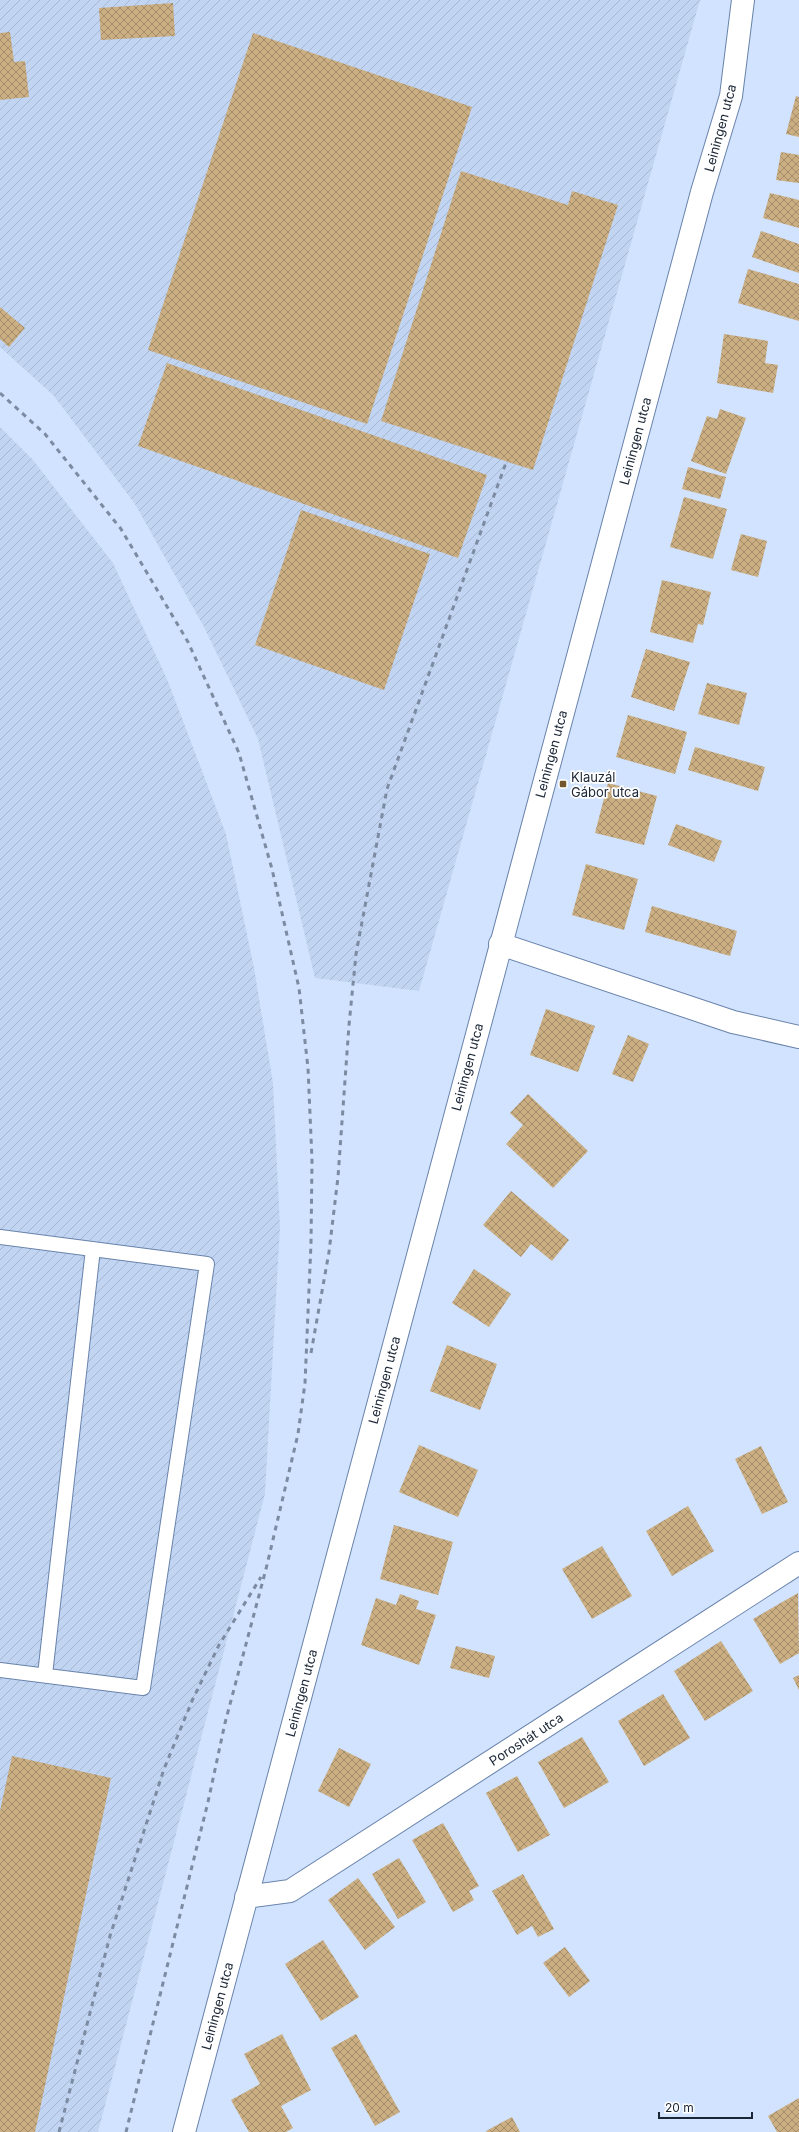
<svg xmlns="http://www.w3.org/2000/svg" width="799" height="2132" font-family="Inter,sans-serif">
  <defs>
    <pattern id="industrial-furrows" width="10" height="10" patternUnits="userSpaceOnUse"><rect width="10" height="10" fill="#c1d5f3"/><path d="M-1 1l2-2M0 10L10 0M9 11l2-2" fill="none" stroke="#a5b7d1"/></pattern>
    <pattern id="building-cross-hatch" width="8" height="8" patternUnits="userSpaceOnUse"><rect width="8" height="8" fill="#cbae81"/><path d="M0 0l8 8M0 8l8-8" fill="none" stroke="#a48d6a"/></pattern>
  </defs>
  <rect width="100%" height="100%" fill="#d1e3fe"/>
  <path fill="url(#industrial-furrows)" d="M0,0H700L419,991L315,978L258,739L204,627L135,504L54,396L0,347Z
    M0,427L33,460L113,563L167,679L226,834L254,968L273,1083L280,1227L265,1494L98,2132H0Z"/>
  <path fill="url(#building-cross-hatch)" d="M173,3L175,36L101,40L99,8Z
    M10,32L14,62L25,61L29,97L0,100V33Z
    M253,33L472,107L367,424L148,350Z
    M796,96L799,97V137L786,134Z
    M781,152L799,155V183L776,180Z
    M461,171L568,205L572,191L618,205L533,470L381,421Z
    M770,193L799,200V228L763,218Z
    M761,231L799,244V273L752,257Z
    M748,269L799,284V321L738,303Z
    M0,307L25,328L9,347L0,339Z
    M724,334L768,341L765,363L778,365L773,393L717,383Z
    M167,363L487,475L458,558L138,446Z
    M720,409L746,418L726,474L691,461L707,416L717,419Z
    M688,467L726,477L720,499L682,489Z
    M684,497L727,509L713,559L670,547Z
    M301,510L430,554L384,690L255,645Z
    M741,534L767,541L758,577L731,570Z
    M662,580L711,592L703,625L698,624L693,643L650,632Z
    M646,649L690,662L674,711L631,697Z
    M707,683L747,693L739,725L698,714Z
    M628,715L687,732L675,774L616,757Z
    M695,747L765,767L758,791L688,770Z
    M608,783L657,796L644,845L595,833Z
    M676,824L722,841L714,862L668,845Z
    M586,864L638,879L624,930L572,915Z
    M652,906L737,931L730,956L645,932Z
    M546,1009L595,1026L578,1072L530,1055Z
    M628,1035L649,1044L633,1082L612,1074Z
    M528,1094L588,1151L553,1188L506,1144L523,1125L510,1113Z
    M511,1191L569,1240L552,1261L531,1244L521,1257L483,1225Z
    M474,1269L511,1294L489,1327L452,1303Z
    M447,1345L497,1364L480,1410L430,1391Z
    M419,1445L478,1470L458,1517L399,1492Z
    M761,1446L788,1502L762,1514L735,1459Z
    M688,1506L714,1551L672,1576L646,1531Z
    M394,1525L453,1542L438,1595L380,1579Z
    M602,1546L632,1596L592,1619L562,1569Z
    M798,1593L799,1653L780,1664L753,1619Z
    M400,1594L419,1601L416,1609L436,1615L419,1665L361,1645L376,1598L396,1605Z
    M721,1641L753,1691L705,1721L674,1671Z
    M456,1646L495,1656L489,1678L450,1668Z
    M799,1675V1690L793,1678Z
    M663,1694L690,1738L644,1766L618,1721Z
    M582,1737L609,1782L564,1808L538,1762Z
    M339,1748L371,1764L349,1807L318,1791Z
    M12,1756L111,1778L35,2132H0V1811Z
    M517,1776L550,1835L518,1852L486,1793Z
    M443,1823L479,1886L469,1891L474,1900L453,1912L412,1840Z
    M399,1858L426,1902L398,1919L372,1874Z
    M523,1874L554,1929L538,1937L532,1926L517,1935L492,1891Z
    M358,1878L395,1927L365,1950L328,1900Z
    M323,1940L359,1997L321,2021L285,1964Z
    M565,1947L590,1981L569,1997L543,1963Z
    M282,2034L311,2090L281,2106L293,2128L286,2132H249L231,2100L260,2084L244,2054Z
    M356,2034L400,2112L375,2126L331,2048Z
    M799,2098V2132H777L768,2116Z
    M512,2117L520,2132H487L486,2131Z"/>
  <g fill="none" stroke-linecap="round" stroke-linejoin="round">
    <defs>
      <path id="lane" d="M0,1237L207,1264L143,1688L0,1670
        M45,1675L93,1249"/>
      <path id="street" d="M500,944L733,1022L799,1037
        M246,1897L290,1891L799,1563
        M184,2132L702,192L731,96L743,0"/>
    </defs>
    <use href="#lane" stroke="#6983ab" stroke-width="16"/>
    <use href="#street" stroke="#6983ab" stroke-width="24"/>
    <use href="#lane" stroke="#fff" stroke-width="14"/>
    <use href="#street" stroke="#fff" stroke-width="22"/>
    <path stroke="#7c8ba1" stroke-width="3" stroke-dasharray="5 5" stroke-linecap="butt" d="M0,393L45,434L121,529L188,642L239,753L272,869L299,988L308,1068L312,1160L311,1243L305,1383L298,1434L266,1569L225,1723L208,1802L126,2132
      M311,1353L329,1252L338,1177L349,1025L356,954L387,789L507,460
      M59,2132L110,1936L164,1769L192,1701L219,1645L261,1577"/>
  </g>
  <rect fill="#73582b" stroke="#fff" stroke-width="1.5" x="559" y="780" width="8" height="8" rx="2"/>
  <g text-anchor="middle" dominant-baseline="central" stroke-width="3.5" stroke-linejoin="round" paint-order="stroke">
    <g font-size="13" fill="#1a2535" stroke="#fff">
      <text transform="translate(720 128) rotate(-75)">Leiningen utca</text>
      <text transform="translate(635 441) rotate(-75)">Leiningen utca</text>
      <text transform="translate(551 754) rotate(-75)">Leiningen utca</text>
      <text transform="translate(467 1067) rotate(-75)">Leiningen utca</text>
      <text transform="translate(384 1380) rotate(-75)">Leiningen utca</text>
      <text transform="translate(301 1693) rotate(-75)">Leiningen utca</text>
      <text transform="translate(526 1739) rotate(-33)">Poroshát utca</text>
      <text transform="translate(217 2006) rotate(-75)">Leiningen utca</text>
    </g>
    <g font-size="13" fill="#1a2535" stroke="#fff" text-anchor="start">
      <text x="571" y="777">Klauzál<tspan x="571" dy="15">Gábor utca</tspan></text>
    </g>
  </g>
  <path d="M659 2112v6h93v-6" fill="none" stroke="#1a2535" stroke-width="2"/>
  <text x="665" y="2112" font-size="12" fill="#1a2535" stroke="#ffffff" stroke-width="3" paint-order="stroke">20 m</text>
</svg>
